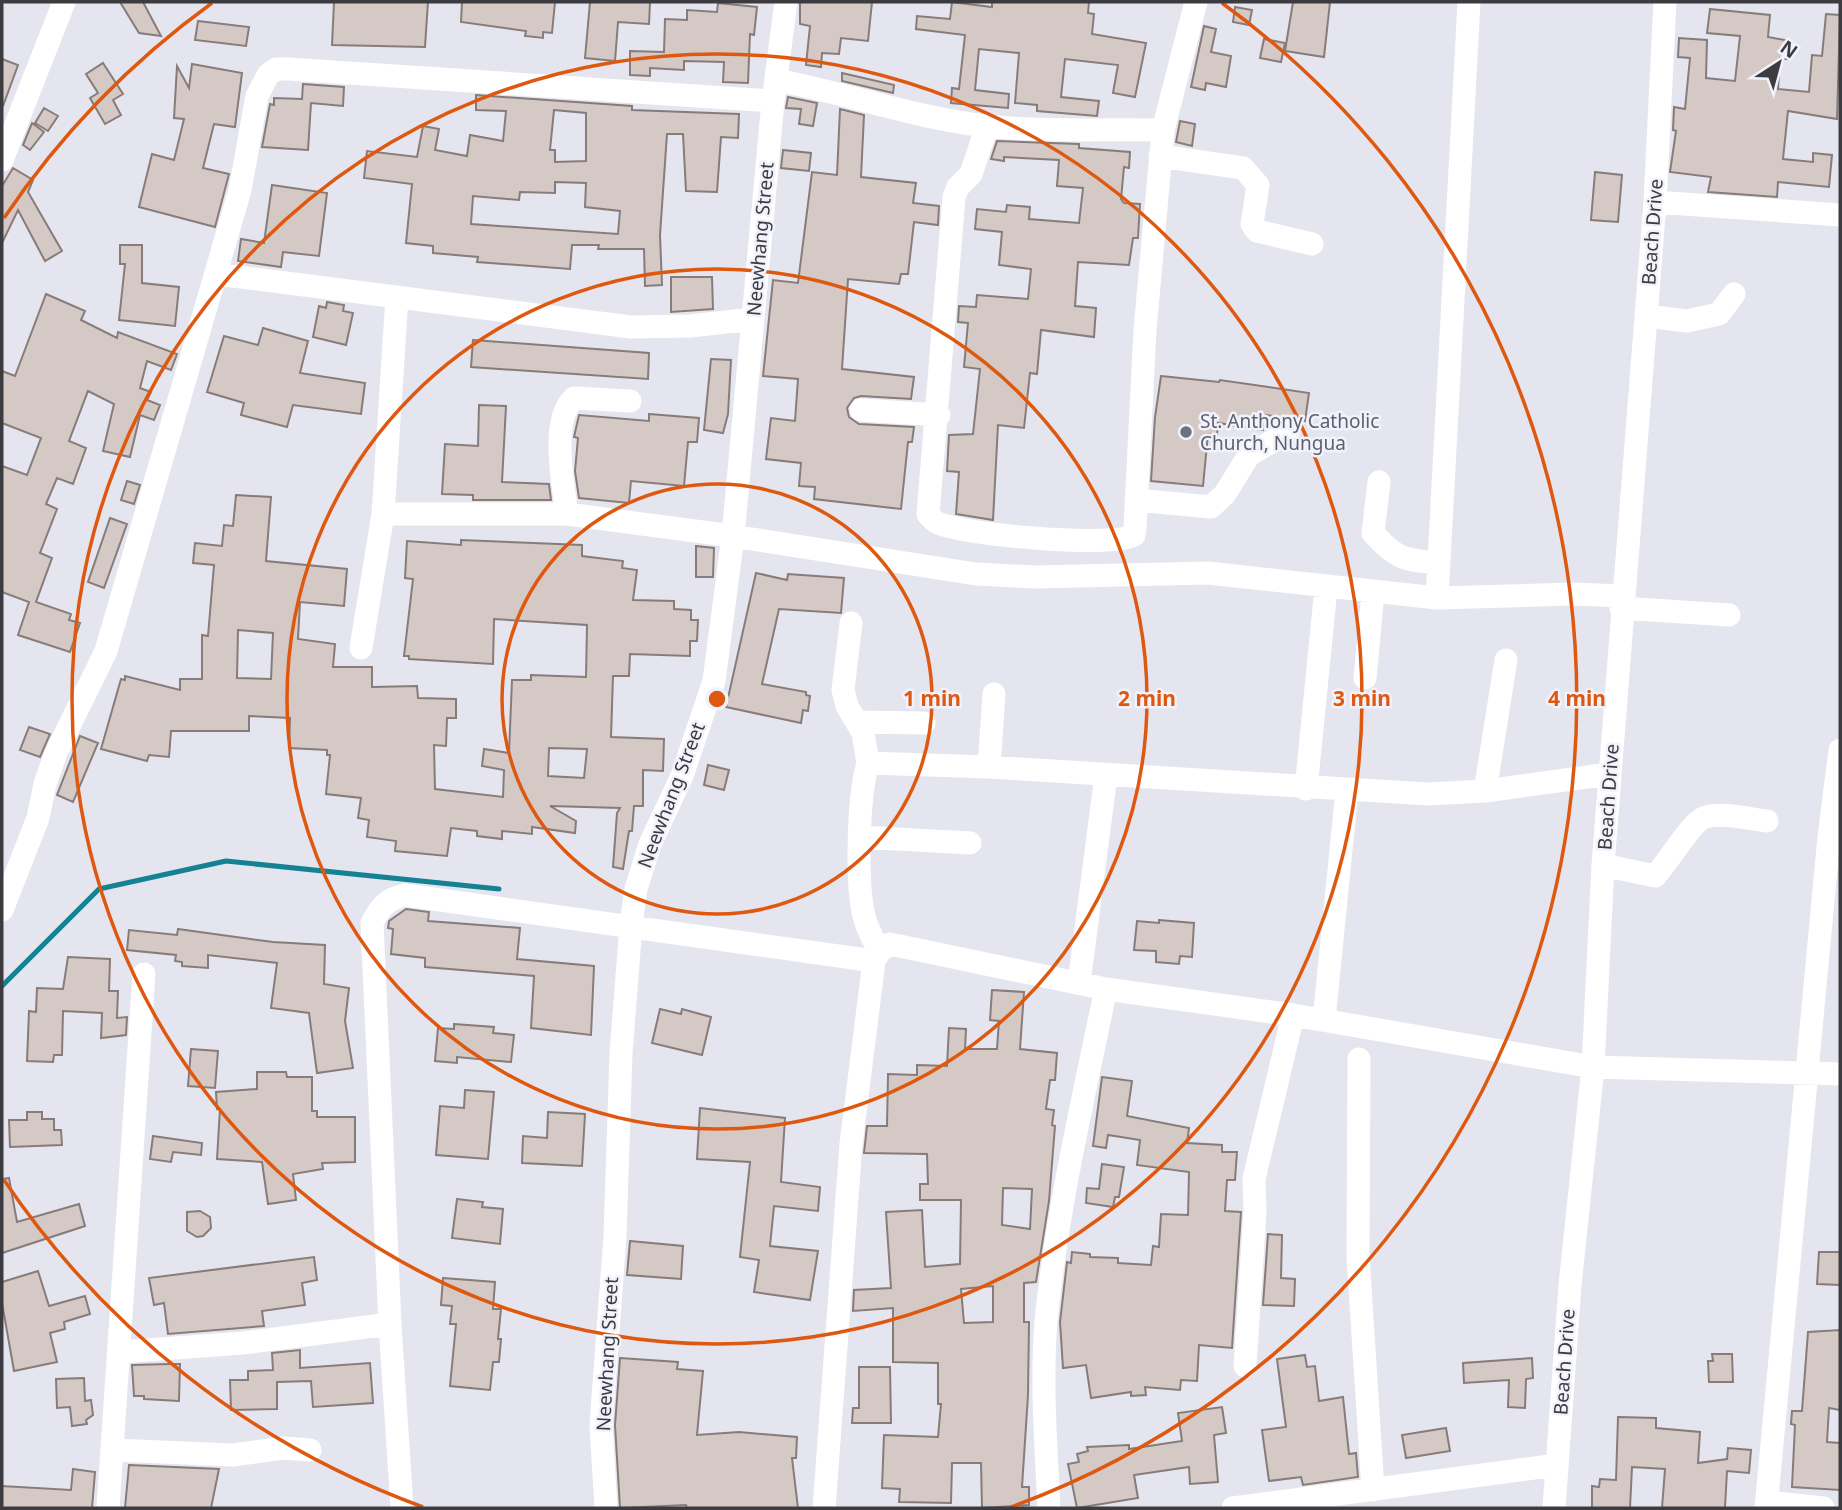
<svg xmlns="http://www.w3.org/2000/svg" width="1842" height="1510" font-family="'Noto Sans',sans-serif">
  <rect width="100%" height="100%" fill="#e5e5ef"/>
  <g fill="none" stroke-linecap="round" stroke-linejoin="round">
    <path stroke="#158294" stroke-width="5" d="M2,986L99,889L226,861L499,889"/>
  </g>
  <path fill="#d5c9c5" stroke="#877c79" stroke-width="2" fill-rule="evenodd" d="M120,2H143L161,36L139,33Z
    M334,2H428L425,47L332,45Z
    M462,2H555L552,33L543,32V38L525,36L526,31L461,22Z
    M590,2H650L649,24L618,22L615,61L585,58Z
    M800,2H872L868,41L841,38L839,54L822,53L821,67L806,65L810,26L800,24Z
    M952,2L992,7V2H1089L1088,13L1094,14L1092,34L1146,43L1135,97L1113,93L1118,65L1065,59L1061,97L1099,101L1097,116L1037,111V105L1015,103L1019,53L979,49L975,90L1009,94L1008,108L951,103L952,88L959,89L965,35L916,29L917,16L950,19Z
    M1293,2H1330L1324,57L1285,51Z
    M718,3L757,7L754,35L750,34L748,83L723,82L724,62L684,61V70L650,68V76L630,75V51L664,52L665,19L687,20V10L717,12Z
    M1235,7L1252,10L1249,25L1233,22Z
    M1710,9L1770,15L1768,37L1790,41L1787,59L1780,58L1778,89L1809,92L1812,55L1822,56L1826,14L1840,15L1837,119L1788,111L1783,159L1813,162V153L1832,155L1829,187L1778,182L1777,197L1708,192L1711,177L1670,172L1676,131L1673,130L1674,107L1685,109L1690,58L1678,57L1679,38L1707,40L1706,78L1735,81L1740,36L1707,33Z
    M198,21L249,27L246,46L195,40Z
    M1204,26L1216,29L1211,52L1231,56L1226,87L1206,83L1205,90L1191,87Z
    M1264,39L1285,43L1281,62L1260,58Z
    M2,59L18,65L3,106H2Z
    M103,63L123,94L113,100L121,115L105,124L90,98L98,93L86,74Z
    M192,64L242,73L235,127L214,124L203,168L229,174L215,227L139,207L152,154L174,160L184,119L174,118L177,66L189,88Z
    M842,73L894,85L893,93L842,81Z
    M303,84L344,87L343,106L311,103L308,150L262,147L270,104L274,105V98L302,99Z
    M476,95L632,106V110L739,114L738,138L721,137L717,192L686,191L683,134H667L660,235L662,285L645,286L644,249H598L599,245H572L570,269L477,262L478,257L433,253V246L406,243L412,184L364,178L367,151L417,157L423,126L439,129L435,150L467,156L470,135L503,141L506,111L476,110ZM554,110L586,113V161L555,162V150H550ZM555,182L586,183L585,207L620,211L618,234L471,224L473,196L519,200L520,192L555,193Z
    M788,97L817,103L813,126L799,124L801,109L786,108Z
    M44,108L58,116L48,131L35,123Z
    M840,109L864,115L861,177L916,183L913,203L939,206L938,225L914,222L908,274H901L899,284L848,279L842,369L914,377L911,399L861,396L854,398L847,408L849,417L859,424L914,427L912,442H908L901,509L814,499L815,487L799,486L801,463L766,459L771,418L795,421L798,379L763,376L773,280L798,283L812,172L837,175Z
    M1180,121L1195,124L1192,146L1176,142Z
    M32,123L44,132L30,150L23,145Z
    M997,141L1079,144V148L1130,152L1129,168L1124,167L1121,199L1124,203L1140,204L1138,238H1133L1129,265L1078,262L1075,306L1096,308L1094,337L1041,330L1037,374L1030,373L1024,428L998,425L993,520L956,514L959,472L947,471L949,435L973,434L980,369L964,367L968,323L958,322L959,306L976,307L977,295L1028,299L1031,269L999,265L1002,232L975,229L977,209L1006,212L1007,205L1030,207L1029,219L1079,223L1083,188L1057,186L1059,160L1004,157V161L991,159Z
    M783,150L811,153L809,171L781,168Z
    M13,168L33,180L28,192L62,251L45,261L18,210L2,243V186Z
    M1595,172L1622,175L1618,222L1591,220Z
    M272,185L327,193L319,256L283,252L281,267L238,261L241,239L264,243Z
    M120,245H142V283L179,287L175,326L119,320L125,264H120Z
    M671,277H712L713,309L671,312Z
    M46,294L85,311L81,320L117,338L118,332L177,354L171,370L147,361L140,388L151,392L147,400L160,405L154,420L140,415L130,457L103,451L114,404L88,391L69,441L86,448L73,484L57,478L46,504L57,509L40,553L52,558L36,602L71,614L69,620L80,623L70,652L18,635L29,602L2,592V466L27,475L41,438L2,423V371L15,376Z
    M327,302L344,305L343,311L353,313L346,345L313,337L319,306L326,308Z
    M263,328L308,341L300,373L365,383L361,414L293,405L287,427L241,415L244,403L207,392L224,336L258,345Z
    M473,340L649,353L648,379L471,367Z
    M711,359L731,360L728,414L723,433L704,430Z
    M1161,376L1219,382L1220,380L1309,393L1305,421L1266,415L1263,430L1218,423L1217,435L1208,434L1203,486L1151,481L1155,417Z
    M479,405L506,406L502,482L549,484L551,500H473V495L442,494L445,444L478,446Z
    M649,414L699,418L697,442H688L684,486L631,481L629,503L579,498L575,471L578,438L574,437L579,415L649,421Z
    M127,481L140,485L134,504L121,500Z
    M236,495L271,497L266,561L347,569L344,606L300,602L298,639L335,644L333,667H372V687L417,686L418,698L456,699V718H447L446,746L434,745L435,789L503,797L504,770L482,766L484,749L509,753L512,680H531V675L586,677L587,625L494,619L493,664L409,659V656H404L413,579L405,578L407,541L461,545V540L582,545V556L623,561L622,568L637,570L633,600L674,601V609L691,610V620H698L697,641H690V656L630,654L629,676H613L611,737L664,739L663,771L643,770V806H634L632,831H629L623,869L613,867L617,813L620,808L550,806L576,821L575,833L532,827V834L502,831V839L477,836V831L451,828L447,856L395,851L396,841L367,837L369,820L358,818L361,798L326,794L330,755H327V750L289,748L290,718L249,716V731H171L169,757L149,755L147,761L101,749L121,679L125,680V676L180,690V679H202V635L208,636L214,565L193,563L195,543L222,546L224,525L233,526ZM238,630L273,633L271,679L237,678ZM549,748L587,749L584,778L548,776Z
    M110,518L127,524L104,588L88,582Z
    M696,546L714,548L713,577H696Z
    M756,573L787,580L788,574L844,578L841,613L779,609L762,684L806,692V695L810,696L808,711L803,710L801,723L726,707Z
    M29,727L50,734L40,757L20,750Z
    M80,736L98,743L73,802L57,795Z
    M708,765L729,770L724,790L704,785Z
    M406,909L429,912L428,921L520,928L517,959L594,966L591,1035L531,1028L534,976L425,967V958L391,954L393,929L388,928L389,921Z
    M1159,920L1194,923L1192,957L1180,956L1179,964L1156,962V951L1134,950L1137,921L1159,923Z
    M178,929L273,942L325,945L324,984L349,988L345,1021L353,1068L317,1073L309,1013L271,1008L277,963L208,955V968L182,966V962L175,961L176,955L127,950L129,930L177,935Z
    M68,957L110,959L109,991H118L117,1018L127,1017L126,1035L101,1038L102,1013L63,1011L62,1055H54L53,1062L27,1061L29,1011L36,1012L37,988L63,989Z
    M992,990L1024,992L1020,1049L1057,1053L1055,1080H1050L1046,1109L1054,1110L1052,1125L1055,1126L1049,1201L1036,1282L1024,1283V1322H1029L1028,1395L1022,1487H1029V1505L982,1508L981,1463H952L951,1503L899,1502L900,1489L882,1488L884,1435L938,1437L941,1404H938V1363L893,1362V1308L853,1311L854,1290L891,1288L886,1212L922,1210L925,1267L960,1264L961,1200H920V1184H928L927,1154L864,1153L867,1126H887L888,1074L917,1075V1065L947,1066L949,1028L966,1029L965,1049H997L999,1021L990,1020ZM1003,1188L1032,1189L1030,1229L1002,1225ZM993,1286V1322L964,1323L961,1289Z
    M660,1009L681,1014L682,1009L711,1017L702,1055L652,1043Z
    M454,1024L494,1027L493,1033L514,1035L511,1062L457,1057V1063L435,1061L438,1028L454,1029Z
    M191,1049L218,1051L215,1088L188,1086Z
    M257,1072H286L287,1077H312V1111H317V1117H355V1162L322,1163L323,1169L293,1174L296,1200L268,1204L262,1162L217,1159L220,1109H217L216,1092L257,1089Z
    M1102,1077L1132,1081L1127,1116L1189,1128L1187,1143L1222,1145V1152H1237L1235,1180H1227L1225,1211L1241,1212L1232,1348L1199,1345L1197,1381L1181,1380L1180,1390L1145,1387L1146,1395L1131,1396V1392L1091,1398L1086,1365L1063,1368L1060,1322L1067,1262L1071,1263L1072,1252L1090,1254V1257L1118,1258V1263L1151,1265L1153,1246L1159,1247L1161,1214L1188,1215L1189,1172L1137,1165L1140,1140L1108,1135L1106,1148L1093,1146Z
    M465,1090L494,1092L488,1159L436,1155L440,1106L464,1108Z
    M700,1108L785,1118L781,1182L820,1187L818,1211L774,1206L770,1246L818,1251L810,1300L754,1292L759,1260L740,1257L750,1162L697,1159Z
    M27,1112H42V1119H54V1130H61L62,1145L10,1147L9,1120H27Z
    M548,1112L585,1114L582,1166L522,1163L523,1136L547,1138Z
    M153,1136L202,1143L201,1155L173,1152L171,1162L150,1159Z
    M1102,1164L1124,1167L1119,1197H1115L1113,1207L1086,1203L1087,1188L1099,1189Z
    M9,1178L17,1222L79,1204L85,1226L2,1253V1179Z
    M457,1199L483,1202L482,1207L503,1209L500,1244L452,1238Z
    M200,1211L210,1217L211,1228L203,1236L197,1237L187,1231V1212Z
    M1268,1234L1282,1235L1281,1278L1295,1279L1294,1306L1263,1305Z
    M630,1241L683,1246L681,1279L627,1275Z
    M1819,1252H1840V1285L1817,1284Z
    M314,1257L317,1280L302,1283L305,1305L262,1311L264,1326L168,1334L164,1303L154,1305L149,1278Z
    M38,1271L49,1306L85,1296L90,1314L64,1322L65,1329L50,1333L57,1362L14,1371L2,1303V1282Z
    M443,1278L495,1282L493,1309H501L498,1339H501L499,1362H493L490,1390L450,1386L456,1324H450L452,1306L441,1305Z
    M1840,1330V1410L1829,1408L1827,1442L1840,1443V1490L1792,1487L1795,1425L1791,1424L1792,1411H1802L1808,1332Z
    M300,1350V1368L370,1363L373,1403L313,1407L311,1381L277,1382V1409L231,1410L230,1380H248V1371L273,1370L272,1353Z
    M1712,1354H1732L1733,1382H1709L1708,1361H1713Z
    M1305,1355L1307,1367L1315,1366L1319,1401L1343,1397L1349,1454L1356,1453L1358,1477L1303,1485L1301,1477L1269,1481L1262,1430L1286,1427L1277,1359Z
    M620,1358L678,1362L677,1369L703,1371L697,1435L739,1432L797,1437L796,1458H792L798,1508H687L686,1505L620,1508L615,1425Z
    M1532,1358L1533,1378L1526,1379L1525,1408L1508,1407L1509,1380L1464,1383L1463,1363Z
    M169,1364H180L179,1401L144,1399V1396H134L132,1365Z
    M859,1367H890L891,1423H852L853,1408H859Z
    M84,1378L85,1401L91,1400L93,1415L86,1420L87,1424L72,1426L70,1407L57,1408L56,1379Z
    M1222,1407L1226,1433L1214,1435L1218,1482L1190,1484L1189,1467L1134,1475L1138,1498L1077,1508L1068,1464L1079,1462L1077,1454L1088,1451L1087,1447L1129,1445V1449L1182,1441L1178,1413Z
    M1618,1417L1656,1418V1428L1700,1432L1698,1463L1727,1459L1728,1448L1751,1450L1749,1473L1727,1471L1725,1508H1662L1665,1469L1632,1467L1630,1508H1592V1486L1599,1487L1600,1479L1616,1480Z
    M1446,1428L1450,1451L1406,1458L1402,1435Z
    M129,1465L219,1469L211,1508H125Z
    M73,1469L95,1472L92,1508H2V1486L71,1490Z"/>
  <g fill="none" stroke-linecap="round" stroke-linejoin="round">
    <path stroke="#fff" stroke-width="23" d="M776,80C846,93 915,118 986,126C1044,132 1104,129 1163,130
      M987,126L971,174L958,187L954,197L928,514C931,517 933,520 936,522C959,535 1115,548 1134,535L1135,528L1145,330L1163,130L1196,2
      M1160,156L1243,168L1258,185L1252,224L1257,231L1312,244
      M2,160L64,2
      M1655,202L1840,215
      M217,274L631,327L690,326L753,319
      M1646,316L1687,321L1719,314L1734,294
      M861,410L939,415
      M1379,482L1373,533C1396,559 1404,560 1438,563
      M1136,500L1211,507L1225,494L1249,455L1288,432
      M383,514H567L733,536L976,574L1034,577L1208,573L1437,598L1573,594L1622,596
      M567,514C563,484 550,420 574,398L630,401
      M1437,598L1469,2
      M1621,608L1729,615
      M851,623L843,690L847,706L863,733L868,763
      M361,648L383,514L397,297
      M1365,678L1373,592
      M858,722L924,723
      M989,767L994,694
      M1306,789L1326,588
      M1485,791L1506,660
      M860,837L970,843
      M1603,865L1655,876C1668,863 1692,820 1706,817C1723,812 1749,819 1767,821
      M2,910L38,818L45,784L56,753L106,651L240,190L257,96L268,75L276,69H288L773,101
      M880,951C873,939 867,929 864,916C856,883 858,796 868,763L989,767L1428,794L1485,791L1609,774
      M1079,983L1106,775
      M1324,1020L1347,790
      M1359,1059L1358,1256L1373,1490
      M120,1352L243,1343L390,1324
      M1245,1366L1255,1212L1254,1179L1293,1015
      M113,1450L233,1455L283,1448L310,1450
      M1768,1502L1823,1508
      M108,1508L144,974
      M402,1508L390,1324L372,923C380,907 387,899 405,895L874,961
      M606,1508L601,1425L615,1236L621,1053L631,925L636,889L650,844L682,776L714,681L733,536L773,101L786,2
      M824,1508L851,1144L874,961L880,951L890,944L1106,989L1293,1015L1593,1067L1840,1074
      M1049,1508C1046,1446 1041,1383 1046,1321C1057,1210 1083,1099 1106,989
      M1233,1508L1557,1465
      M1554,1508L1570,1285L1593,1067L1603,865L1655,202L1665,2
      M1766,1508L1829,837L1840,750"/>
  </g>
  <g fill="none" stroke="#df580f" stroke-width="3.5">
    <circle cx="717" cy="699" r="215"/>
    <circle cx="717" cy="699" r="430"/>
    <circle cx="717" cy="699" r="645"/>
    <path d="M423 1507A860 860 0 0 1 4 1180M4 218A860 860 0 0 1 212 3M1222 3A860 860 0 0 1 1011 1507"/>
  </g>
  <circle fill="#6b7280" stroke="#f2f2fd" stroke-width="2.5" cx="1186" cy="432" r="7"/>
  <g text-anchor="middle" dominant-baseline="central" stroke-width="5" stroke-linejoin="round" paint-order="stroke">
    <g font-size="19" fill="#3c3c40" stroke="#f2f2fd">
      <text transform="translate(1652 232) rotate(-86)">Beach Drive</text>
      <text transform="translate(760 239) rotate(-85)">Neewhang Street</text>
      <text transform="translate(671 795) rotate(-69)">Neewhang Street</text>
      <text transform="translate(1608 797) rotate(-86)">Beach Drive</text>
      <text transform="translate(607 1354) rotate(-87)">Neewhang Street</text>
      <text transform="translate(1564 1362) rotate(-86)">Beach Drive</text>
    </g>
    <g font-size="19" fill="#5b616d" stroke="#f2f2fd" text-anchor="start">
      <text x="1200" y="421">St. Anthony Catholic<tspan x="1200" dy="22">Church, Nungua</tspan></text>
    </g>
  </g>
  <circle cx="717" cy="699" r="10" fill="#df580f" stroke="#f2f2fd" stroke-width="3.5"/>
  <g font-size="21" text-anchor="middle" font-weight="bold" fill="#df580f" stroke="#f2f2fd" stroke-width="5" stroke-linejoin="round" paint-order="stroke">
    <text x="932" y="706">1 min</text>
    <text x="1147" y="706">2 min</text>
    <text x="1362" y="706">3 min</text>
    <text x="1577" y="706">4 min</text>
  </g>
  <rect width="1842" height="1510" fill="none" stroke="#3c3c40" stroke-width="7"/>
  <g transform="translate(1779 63) rotate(36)" stroke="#f2f2fd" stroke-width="5" paint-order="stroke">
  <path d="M0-5L12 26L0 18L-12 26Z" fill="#3c3c40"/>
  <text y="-10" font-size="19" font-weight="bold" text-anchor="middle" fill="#3c3c40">N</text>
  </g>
</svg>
